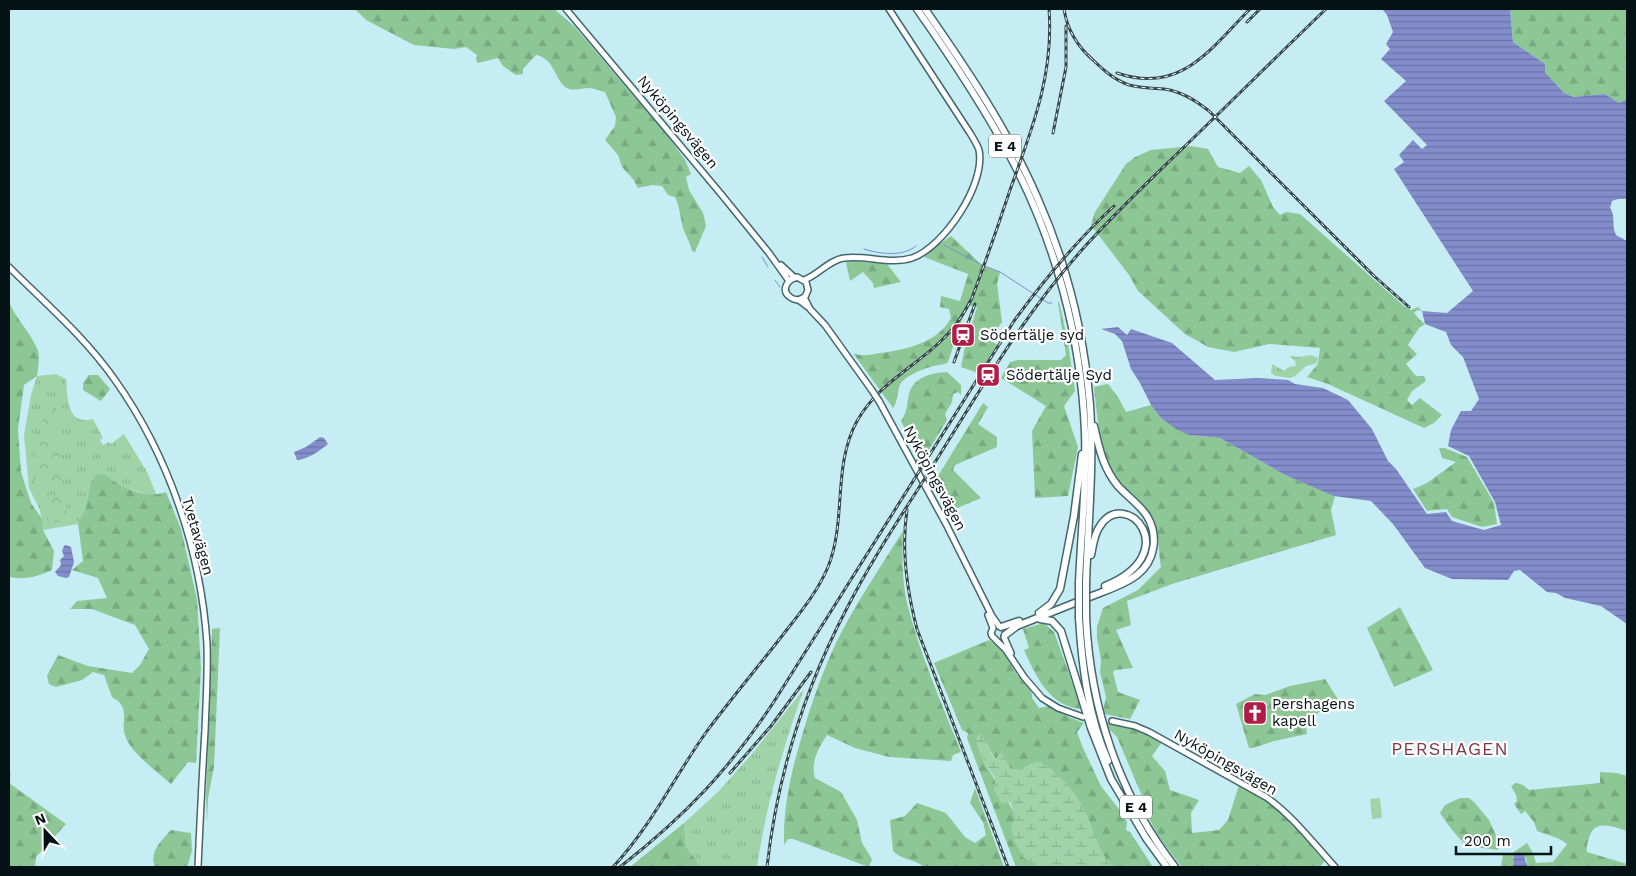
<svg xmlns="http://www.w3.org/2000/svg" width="1636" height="876" font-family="'Work Sans',sans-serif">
  <defs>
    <pattern id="grass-tufts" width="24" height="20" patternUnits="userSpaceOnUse" patternTransform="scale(1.25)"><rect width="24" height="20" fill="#a1d3a8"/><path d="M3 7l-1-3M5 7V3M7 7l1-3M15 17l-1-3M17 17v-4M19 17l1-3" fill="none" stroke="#89b490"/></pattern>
    <pattern id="forest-firs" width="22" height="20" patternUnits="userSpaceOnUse" patternTransform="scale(1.25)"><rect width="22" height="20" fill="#8dc796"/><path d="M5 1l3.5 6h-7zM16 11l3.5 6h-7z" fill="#78aa80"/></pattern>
    <pattern id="wetland-marsh" width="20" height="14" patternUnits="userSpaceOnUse" patternTransform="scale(1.25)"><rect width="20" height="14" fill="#a1d3a8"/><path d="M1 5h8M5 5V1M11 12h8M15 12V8" fill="none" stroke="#89b490"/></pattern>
    <pattern id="park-crowns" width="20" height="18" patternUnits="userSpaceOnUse" patternTransform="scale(1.25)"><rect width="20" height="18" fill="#a1d3a8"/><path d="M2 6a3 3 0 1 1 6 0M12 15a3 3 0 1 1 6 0" fill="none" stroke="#89b490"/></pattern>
    <pattern id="water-rules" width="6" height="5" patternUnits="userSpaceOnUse" patternTransform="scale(1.25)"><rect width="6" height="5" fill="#838dcb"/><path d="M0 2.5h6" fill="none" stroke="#6972a4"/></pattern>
  </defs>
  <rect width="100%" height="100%" fill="#c6ecf4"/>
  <path fill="url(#grass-tufts)" d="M1311,355L1318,358L1317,363L1306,366L1295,376L1290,378L1276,376L1271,373L1272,364L1284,371L1289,367L1296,366L1295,361L1289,356L1300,357Z
    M56,374L66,379C68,397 66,426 93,419L103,438L100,440L103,445L109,442L111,444L124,434L147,472L157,496C137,492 120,488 104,474L90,486L86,507L78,524L43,530L40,510L29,488L24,435L31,395L37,376Z
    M804,689C783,748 766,805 757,867H701L686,847L684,823L718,792L751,755Z"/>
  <path fill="url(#forest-firs)" d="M355,9H554L574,26L668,136L685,160L691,174L686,177L689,190L703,213L706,226L695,252L692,251C690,242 686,236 683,228C680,217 680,207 675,197L668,195L662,186L652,185L638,188L633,179L622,167L618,155L605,140L615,126L616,117L605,92C600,91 594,88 589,88C581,88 572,92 565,87C555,79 554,58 536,55L523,69V74L516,75L503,66L498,58L478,63L476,60L477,55L466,47L454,49L414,45L366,20Z
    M1510,9H1627V99L1619,103L1605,94L1574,97L1564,93L1545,72V64L1513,42Z
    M1191,146L1208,149L1218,167L1240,173L1249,166L1261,180L1273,207L1280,215L1286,212L1300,214L1405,307L1411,310L1418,307L1422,311L1417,310L1414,313L1419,319L1425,324L1419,328L1408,345L1417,354L1406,364L1416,376H1424L1426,381L1412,391L1407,400L1412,405L1420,398L1442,415L1434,423L1424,428L1328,384L1307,377L1318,364L1320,348L1269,344L1234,352L1208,347L1185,334L1138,291L1129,275L1091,225L1095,212L1126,164L1135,157L1151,150Z
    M951,236L982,265L1000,272L997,284L1002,322L989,340L998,345L981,374L961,367L964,351L977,307L967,305L948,362C944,365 941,364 934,366C925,368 913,373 905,379C895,386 900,400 893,408L853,353C862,357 870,355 880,353C905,350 938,343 951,318L949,309L940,307L941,296L960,301L968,274L924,257L925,254Z
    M851,261L887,264L901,282L874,288L873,283L863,272L850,281L846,262Z
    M1059,301L1068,343L1075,391L1064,406L1078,447L1068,496L1035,498L1032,431L1046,406L1001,378L1010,362L1018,360H1061L1066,355L1058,303Z
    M9,302C16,319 32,334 38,351C40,358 38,369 37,376L24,385L18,429L21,472L31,503L42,519L43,530L54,551L52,570C37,577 25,580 9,577Z
    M947,372L961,385V395L958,392L953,394L952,402L945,414L947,420L921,463L901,421C909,409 906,402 910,391C916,376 933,373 947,372Z
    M89,375H98L110,389L101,401L83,390V383Z
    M1108,384L1118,397L1126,412L1151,405L1161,418L1189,435L1220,438L1285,475L1335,496L1331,510L1336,535L1172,584L1127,601L1131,625L1116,630L1133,668L1115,670L1113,672L1118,692L1140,700L1130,719L1104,714L1103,711L1106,697L1100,672L1101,660L1097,638V627L1103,608L1138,590L1161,567C1158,552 1160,536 1154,522C1148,507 1134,499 1124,488C1100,459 1098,424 1094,387Z
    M983,403L988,407L978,424L997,437V447L955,465L953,470L981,498L948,512L933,484Z
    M1439,448H1445L1467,457L1494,503L1497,524L1482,527L1452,517L1447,509L1427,511L1413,489L1427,483L1456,462L1442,458Z
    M104,474C120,487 146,500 166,492L181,529L197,599L201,668L196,763L188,762L171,784C158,772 130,753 125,735C120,721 132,708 112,697L104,675L93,672L82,680L56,687L49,684L47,676L58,655L88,666L132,673L140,665L149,649L135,625L92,609H70L77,601L107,598L98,578L72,570L83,561L78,524L86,507L90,486L96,475Z
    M903,531C902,556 902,583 908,607C921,657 942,704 961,752L953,755L951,761L889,757L855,748L827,735C819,747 810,763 815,778L841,792L857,820L862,843L872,859L869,867L793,839H788L784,845C783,804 792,769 804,729C813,699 823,671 836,643C855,604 880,568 903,531Z
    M1400,607L1433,670L1394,687L1367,628Z
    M1044,623L1054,632L1082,709C1049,707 1036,676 1024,650L1029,648L1023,629Z
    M220,628L214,767L208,798L207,822L206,797L212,629Z
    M989,640C1002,647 1008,660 1015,672C1020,680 1034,688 1032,698L1039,708L1048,706L1069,717L1084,723L1077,732L1083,748L1101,786L1121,812L1127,822L1126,830L1130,832L1153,867H1113C1099,854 1094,833 1087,816C1079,799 1069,785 1055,773C1041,761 1038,758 1022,770C1006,771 993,759 987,744L980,755L1014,812L1023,857L1034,862L1036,867H1016L967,738L968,733L962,730L934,663Z
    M1325,679L1341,704L1324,709L1305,722L1307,734L1274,741L1253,748H1249L1236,704L1255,694L1265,695L1290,686Z
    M1106,723L1127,726L1162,742L1152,756L1165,771L1170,790L1199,800L1191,813L1192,833L1219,830L1228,820L1239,785L1265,799L1277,809L1296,827L1325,860L1320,867H1182C1167,848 1149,827 1145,803L1117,737L1108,728Z
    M1600,772L1617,773L1627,776V831C1615,827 1596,819 1590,835C1588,841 1586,846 1587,852L1627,864V867H1528L1526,858L1513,862V867H1501L1503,854H1511L1527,843L1533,853L1536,863L1553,862L1567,844C1558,837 1548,835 1537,831L1534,822L1525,811L1521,814L1514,804L1517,801L1516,795L1511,786L1516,783L1523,785L1529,790L1600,783Z
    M9,773L11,774L9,783L66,824L36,857L35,867H9Z
    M975,788L1004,867H924C916,859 901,860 893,851L890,820L905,816L917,803L946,813L965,837L975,843L986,835L983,822L970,803Z
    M1460,798H1469L1474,802L1489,820L1499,842L1498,850L1468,846C1459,840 1446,822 1440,813L1445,805Z
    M684,823L686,847L701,867H630Z
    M171,830L191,833L192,851L187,867H155C149,852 161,841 171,830Z"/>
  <path fill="url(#wetland-marsh)" d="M978,734L982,736L991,753L996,760L998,755L1002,753L1011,769L1022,770C1026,767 1031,763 1035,762C1042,760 1048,767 1052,770C1067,783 1079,797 1087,816C1094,833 1099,853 1113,867H1036L1034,862L1023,857L1014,840L1011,826L1015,818L1014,812L1010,802L1002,804L994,790L995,778L980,755L976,740Z"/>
  <path fill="url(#park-crowns)" d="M52,401L55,403L58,423L56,428L47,430L43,427L41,406L42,403Z
    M58,437L63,483L35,488L30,440Z
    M64,493L68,520L49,523L46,496Z"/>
  <path fill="#a1d3a8" d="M1380,798L1382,818L1372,819L1370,799Z"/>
  <path fill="url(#water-rules)" d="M1382,9H1510L1513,42L1545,64V72L1564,93L1574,97L1605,94L1619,103L1627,99V199H1618L1612,201L1610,208C1616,216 1611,224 1616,235L1627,241V624L1601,606L1565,598L1556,593L1547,592L1520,570L1514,571L1508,580L1452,579L1425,568L1393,524L1371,501L1334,496L1285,475L1220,438L1189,435L1176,429L1161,418L1151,405L1140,383L1131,369L1122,341L1115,334L1101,329L1118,327L1127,335L1131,329L1172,343L1215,380L1258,378L1288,380L1295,384L1323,388L1348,400L1372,429L1388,461L1396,469L1427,514L1446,512L1452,521L1484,530L1501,525L1495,502L1469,456L1448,446L1451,430L1461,411H1471L1479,399L1463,357L1451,345L1446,332L1425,324L1422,311L1447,313L1473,291L1394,169L1404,162L1399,155L1413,140L1422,149L1427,145L1384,101L1406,81L1381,59L1390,49L1386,44L1393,32L1387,15Z
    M320,437L324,438L328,444C319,451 309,459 297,460L294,452L306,447Z
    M66,545L71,547L74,562L69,577L66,578L58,576L55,572L61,565L60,560L64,556L62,551L64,546Z
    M1519,853L1523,854L1528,867H1513L1514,854Z"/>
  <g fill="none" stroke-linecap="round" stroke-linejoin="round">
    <path stroke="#838dcb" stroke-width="1" d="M944,245L982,265L1000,272L1048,303H1052
      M864,249C880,254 903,257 916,246
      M762,257L768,267
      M775,280L780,287"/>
    <defs>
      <path id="secondary" d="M566,9L721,194L769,253L789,281
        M781,265L795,278
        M9,267C45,303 85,337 115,380C169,456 201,551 207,644C208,673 206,702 205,731C202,777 200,822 198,867
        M804,280C818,275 829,260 844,258C867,255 890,265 912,258C944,247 986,184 979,150C977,144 973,138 970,133L889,9
        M804,297L810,309L825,325L871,389
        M798,300L805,297L808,290L806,282L797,277C788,279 780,290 790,297C796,301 792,298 798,300C801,301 805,305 808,307
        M879,401L946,524L992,616L999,626
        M988,615L993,628
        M993,628L991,633L992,636L1006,650L1024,677L1042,698L1058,708L1083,717
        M1004,637L1011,653
        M1112,721L1135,726L1149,732L1266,797C1293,816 1313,843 1335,867"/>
      <path id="motorway" d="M917,9C950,56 983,105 1010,156C1055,240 1081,336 1085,432C1087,482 1081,532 1079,583
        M925,9C966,68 1008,130 1037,197C1066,262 1084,334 1090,405C1094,465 1088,523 1086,583
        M1091,555C1093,546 1094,534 1100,526C1126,486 1186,553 1105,586
        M1039,613L1051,604L1060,589L1074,516L1082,454
        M1086,617C1090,708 1119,795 1175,867
        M1079,618C1082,666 1088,716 1108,761
        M1040,619L1052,621L1061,631L1091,728L1111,779L1146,838L1167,867
        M1001,627L1019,621
        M1005,635L1017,626C1042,616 1067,606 1092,596C1107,590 1124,585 1137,575C1155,561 1159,536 1147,516C1140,505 1127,496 1118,486C1103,468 1099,448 1094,426"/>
    </defs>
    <use href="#secondary" stroke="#44666d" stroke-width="8"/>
    <use href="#motorway" stroke="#44666d" stroke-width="9"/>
    <use href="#secondary" stroke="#fff" stroke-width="5"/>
    <use href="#motorway" stroke="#fff" stroke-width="6"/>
    <defs>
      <path id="rail" d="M1064,9C1067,29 1077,46 1093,60
        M1247,22L1260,9
        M1088,55C1100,67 1112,79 1129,85C1140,88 1152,88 1164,89C1181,91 1195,100 1209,111L1374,276L1409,307
        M1117,73C1181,95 1210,49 1250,9
        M1053,133L1066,67V26
        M954,362L975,304
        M917,463L921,451
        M907,510C901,550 907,591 917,629L1008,867
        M730,773L771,726L811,672
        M613,867C652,825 674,777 707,731C731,699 757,668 782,636C799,614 817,593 828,567C847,520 832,467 857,421C878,384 912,369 941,341C954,329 964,314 972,298C985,263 998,226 1010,190C1032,129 1054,75 1049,9
        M620,867C685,816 730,769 775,700L1014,321C1044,280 1076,241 1114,206
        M767,867C777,777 805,688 847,608C875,553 910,503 942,451C985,382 1026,313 1080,252C1112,216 1148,182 1183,148C1231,102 1278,55 1326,9"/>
    </defs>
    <use href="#rail" stroke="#36494d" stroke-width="3"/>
    <use href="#rail" stroke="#fff" stroke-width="1" stroke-dasharray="4" stroke-linecap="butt"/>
    <defs>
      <path id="secondary-bridge" d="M871,389L879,401"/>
      <path id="motorway-bridge" d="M1086,617V583
        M1079,618V583"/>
    </defs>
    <use href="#secondary-bridge" stroke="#44666d" stroke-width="8" stroke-linecap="butt"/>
    <use href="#motorway-bridge" stroke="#44666d" stroke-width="9" stroke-linecap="butt"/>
    <use href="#secondary-bridge" stroke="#fff" stroke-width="5"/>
    <use href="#motorway-bridge" stroke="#fff" stroke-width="6"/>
  </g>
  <defs>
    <symbol id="station-square" viewBox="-11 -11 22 22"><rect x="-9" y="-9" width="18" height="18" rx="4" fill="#b01e48" stroke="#fff"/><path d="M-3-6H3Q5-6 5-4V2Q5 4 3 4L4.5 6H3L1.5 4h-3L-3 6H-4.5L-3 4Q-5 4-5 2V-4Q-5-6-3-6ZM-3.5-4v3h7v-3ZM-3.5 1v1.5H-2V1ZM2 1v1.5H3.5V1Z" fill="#fff"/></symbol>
    <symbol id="church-square" viewBox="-11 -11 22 22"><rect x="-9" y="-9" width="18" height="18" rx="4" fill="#b01e48" stroke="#fff"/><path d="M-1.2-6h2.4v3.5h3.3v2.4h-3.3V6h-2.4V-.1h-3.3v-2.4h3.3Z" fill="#fff"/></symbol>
  </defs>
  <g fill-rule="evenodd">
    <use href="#station-square" x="949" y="321" width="28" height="28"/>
    <use href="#station-square" x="974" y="361" width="28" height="28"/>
    <use href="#church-square" x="1241" y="699" width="28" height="28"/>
  </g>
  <g text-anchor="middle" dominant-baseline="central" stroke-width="4.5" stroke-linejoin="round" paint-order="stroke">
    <g fill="#fff" stroke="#50595b" stroke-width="1">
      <rect x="989" y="134.5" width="32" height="23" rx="4"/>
      <rect x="1120" y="795.5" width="32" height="23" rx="4"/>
    </g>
    <g font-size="14" font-weight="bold" fill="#051215">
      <text x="1005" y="146">E 4</text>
      <text x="1136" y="807">E 4</text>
    </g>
    <g font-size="15" fill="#051215" stroke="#fff">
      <text transform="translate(678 122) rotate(50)">Nyköpingsvägen</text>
      <text transform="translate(935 478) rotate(62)">Nyköpingsvägen</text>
      <text transform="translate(198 536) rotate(74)">Tvetavägen</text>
      <text transform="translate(1226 762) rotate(30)">Nyköpingsvägen</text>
    </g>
    <g font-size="15" fill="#051215" stroke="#fff" text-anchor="start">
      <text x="980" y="335">Södertälje syd</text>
      <text x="1006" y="375">Södertälje Syd</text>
      <text x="1272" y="704">Pershagens<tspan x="1272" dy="17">kapell</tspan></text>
    </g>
    <g font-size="18" letter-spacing="1" fill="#7f3744" stroke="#fff">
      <text x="1450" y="748">PERSHAGEN</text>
    </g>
  </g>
  <rect width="1636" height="876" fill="none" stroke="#051215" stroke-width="20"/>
  <g transform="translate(45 831) rotate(338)" stroke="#ffffff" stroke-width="4" paint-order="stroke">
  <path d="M0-4L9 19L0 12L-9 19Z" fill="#051215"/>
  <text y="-8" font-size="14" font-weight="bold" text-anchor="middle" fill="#051215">N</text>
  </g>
  <path d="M1456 846v8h95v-8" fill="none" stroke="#051215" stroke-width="2.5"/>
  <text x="1464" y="846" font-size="15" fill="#051215" stroke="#ffffff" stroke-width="4" paint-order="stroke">200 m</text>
</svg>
